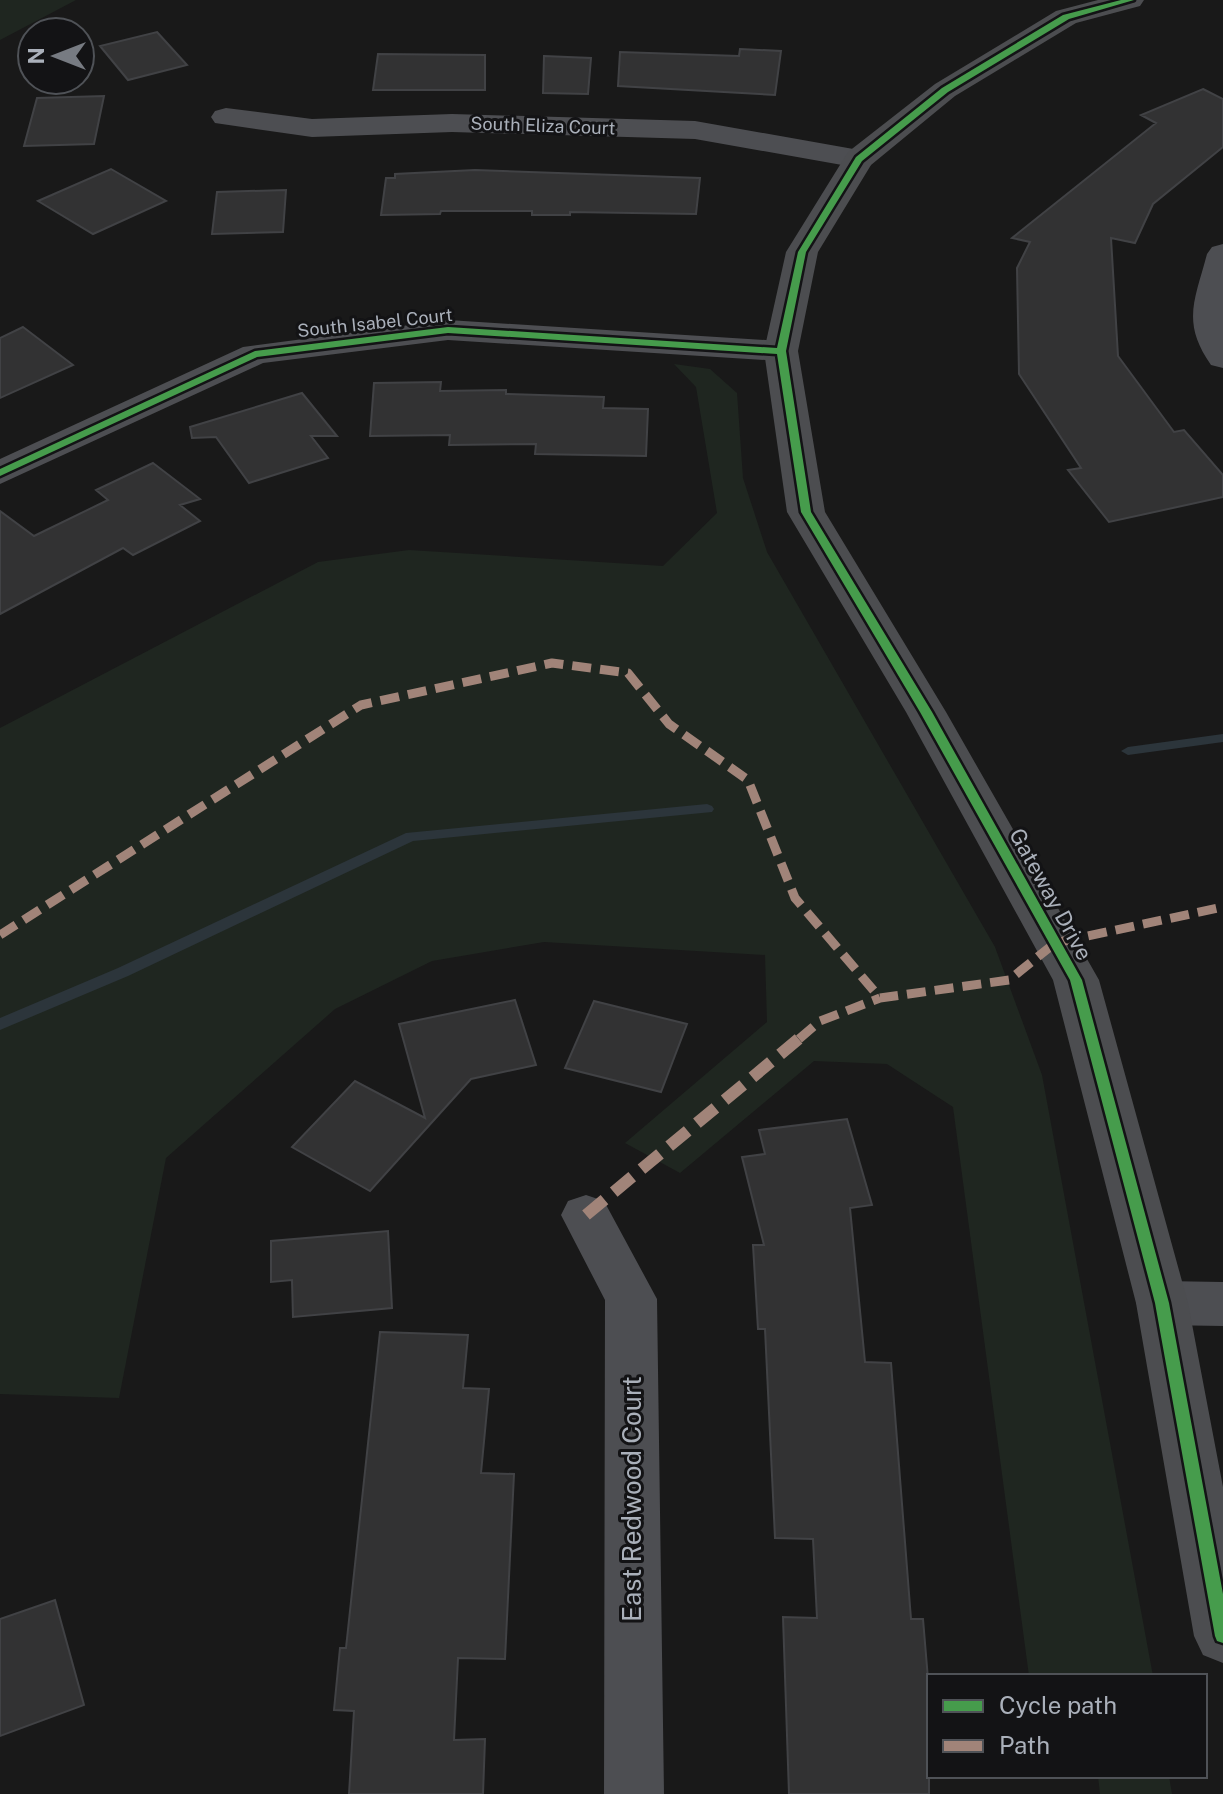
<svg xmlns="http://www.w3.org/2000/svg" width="1223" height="1794" viewBox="0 0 1223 1794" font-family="'Public Sans',sans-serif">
	<rect width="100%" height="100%" fill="#191919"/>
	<path fill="#1f2620" d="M 0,0 L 76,0 L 0,40 Z
		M 674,364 L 710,369 L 737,393 L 743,478 L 767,552 L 995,947 L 1042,1075 L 1153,1676 L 1029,1676 L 953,1107 L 887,1064 L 814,1061 L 680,1173 L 625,1143 L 767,1022 L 765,955 L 544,942 L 432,961 L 335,1009 L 166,1158 L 119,1398 L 0,1394 L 0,728 L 318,562 L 409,550 L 663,566 L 717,513 L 696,387 Z
		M 1098,1776 L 1169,1776 L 1172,1794 L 1100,1794 Z"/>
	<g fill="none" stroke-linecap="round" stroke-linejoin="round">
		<path fill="#2c353b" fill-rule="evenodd" d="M 1223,734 L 1223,742 L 1128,755 L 1121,751 L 1128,747 Z
			M 707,804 L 712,806 L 714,809 L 712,812 L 413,841 L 128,976 L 0,1030 L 0,1018 L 118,968 L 406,833 Z"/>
	</g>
	<path fill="#323233" stroke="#414245" stroke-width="2" d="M 157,32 L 187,65 L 128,80 L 100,46 Z
		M 740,49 L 781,51 L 775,95 L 618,86 L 620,52 L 739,56 Z
		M 378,54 L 485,55 L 485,90 L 373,90 Z
		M 544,56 L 591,58 L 588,94 L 543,93 Z
		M 1203,89 L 1223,99 L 1223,147 L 1153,204 L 1135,243 L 1111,238 L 1118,356 L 1174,432 L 1184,430 L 1223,475 L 1223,497 L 1109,522 L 1068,470 L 1081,468 L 1019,374 L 1017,268 L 1030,242 L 1012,238 L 1156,123 L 1141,115 Z
		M 104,96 L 94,144 L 24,146 L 37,98 Z
		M 111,169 L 166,201 L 93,234 L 38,201 Z
		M 475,170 L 700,178 L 696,214 L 570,212 L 570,215 L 532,215 L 532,211 L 441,211 L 440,214 L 381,215 L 386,178 L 395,178 L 395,174 Z
		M 286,190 L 283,232 L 212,234 L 217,192 Z
		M 23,327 L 73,365 L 0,398 L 0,338 Z
		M 441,382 L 440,391 L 506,390 L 506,394 L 604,397 L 603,408 L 648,409 L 646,456 L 535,454 L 536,444 L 449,445 L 450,435 L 370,436 L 374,383 Z
		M 302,393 L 337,436 L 311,436 L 328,458 L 249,483 L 216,437 L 192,438 L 190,427 Z
		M 153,463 L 200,499 L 180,505 L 200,521 L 133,555 L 123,548 L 0,614 L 0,511 L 34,536 L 108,500 L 96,490 Z
		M 515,1000 L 536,1065 L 471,1079 L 370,1191 L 292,1147 L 355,1081 L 425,1118 L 399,1024 Z
		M 594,1001 L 687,1024 L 661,1092 L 565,1068 Z
		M 847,1119 L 872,1205 L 850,1208 L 865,1362 L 891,1363 L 911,1619 L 923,1619 L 929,1691 L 929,1794 L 789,1794 L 783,1617 L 817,1618 L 813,1539 L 775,1538 L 765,1329 L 758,1329 L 753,1245 L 764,1245 L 742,1157 L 765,1154 L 759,1130 Z
		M 388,1231 L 392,1308 L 293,1317 L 292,1280 L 271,1282 L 271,1241 Z
		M 380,1332 L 468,1335 L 463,1388 L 489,1389 L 481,1473 L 514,1474 L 505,1659 L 458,1658 L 454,1740 L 485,1739 L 483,1794 L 349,1794 L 354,1711 L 334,1710 L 340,1648 L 346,1648 Z
		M 55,1600 L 84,1705 L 0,1736 L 0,1619 Z"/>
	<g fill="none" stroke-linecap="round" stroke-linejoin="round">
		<path fill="#4d4e52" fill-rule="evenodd" d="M 226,108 L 312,119 L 452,114 L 695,121 L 859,150 L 870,152 L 874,159 L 870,166 L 859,168 L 695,139 L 452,132 L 312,137 L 215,123 L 211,117 L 215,111 Z
			M 1223,244 L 1223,368 L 1211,365 C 1181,322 1195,300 1207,254 L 1212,247 Z
			M 448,320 L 781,341 L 793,344 L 798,351 L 793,358 L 781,361 L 448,340 L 263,363 L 0,484 L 0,459 L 243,347 Z
			M 586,1195 L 604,1201 L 657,1299 L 664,1794 L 604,1794 L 605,1300 L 561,1215 L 568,1201 Z
			M 1162,1281 L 1223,1282 L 1223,1326 L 1162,1325 L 1144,1318 L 1136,1303 L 1144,1288 Z"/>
		<path fill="#4c4d50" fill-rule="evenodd" d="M 1098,0 L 1144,0 L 1140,6 L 1076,23 L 955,96 L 871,165 L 818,252 L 798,351 L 825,512 L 946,712 L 1099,980 L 1188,1303 L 1223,1487 L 1223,1663 L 1203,1655 L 1194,1636 L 1136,1303 L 1053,980 L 906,712 L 787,512 L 764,351 L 786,252 L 848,152 L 935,84 L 1056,11 Z"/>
		<path stroke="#a18479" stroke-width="9" stroke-dasharray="19 9" stroke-linecap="butt" d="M 0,935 L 361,705 L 552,663 L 628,673 L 669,724 L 748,780 L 795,898 L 880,998 L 1009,980 L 1055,943 L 1223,907
			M 799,1039 L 820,1021 L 880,998"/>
		<path stroke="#a18479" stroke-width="12" stroke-dasharray="24 12" stroke-linecap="butt" d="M 586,1215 L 801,1037"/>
		<g stroke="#131315" stroke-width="5">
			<path id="cycleway" d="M 1121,0 L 1134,0 L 1069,19 L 948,92 L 862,161 L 806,252 L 786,351 L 811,512 L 932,712 L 1082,980 L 1169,1303 L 1223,1594 L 1223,1643 L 1217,1641 L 1215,1636 L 1155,1303 L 1070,980 L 920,712 L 801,512 L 777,354 L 448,333 L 257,357 L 0,476 L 0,469 L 255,351 L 448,327 L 777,348 L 798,252 L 856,157 L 942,88 L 1063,15 Z"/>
		</g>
		<use href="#cycleway" fill="#469c4c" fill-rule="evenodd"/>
	</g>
	<g text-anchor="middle" stroke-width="6" stroke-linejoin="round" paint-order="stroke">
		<g font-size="18" fill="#aab0ba" stroke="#131315">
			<text transform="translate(543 126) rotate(2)" y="6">South Eliza Court</text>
			<text transform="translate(375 323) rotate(-6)" y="6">South Isabel Court</text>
		</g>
		<g font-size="22" fill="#aab0ba" stroke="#131315">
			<text transform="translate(1051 894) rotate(61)" y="8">Gateway Drive</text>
		</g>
		<g font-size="26" fill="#aab0ba" stroke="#131315">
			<text transform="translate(632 1499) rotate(-90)" y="9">East Redwood Court</text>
		</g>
	</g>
	<rect x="927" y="1674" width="280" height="104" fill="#131315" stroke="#4f5257" stroke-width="2"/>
	<rect x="943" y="1700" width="40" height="12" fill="#469c4c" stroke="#4f5257" stroke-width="2"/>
	<text x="999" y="1714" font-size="24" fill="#aab0ba">Cycle path</text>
	<rect x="943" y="1740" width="40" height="12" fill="#a18479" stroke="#4f5257" stroke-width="2"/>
	<text x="999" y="1754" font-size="24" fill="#aab0ba">Path</text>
	<g transform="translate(56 56) rotate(270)"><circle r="38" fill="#131315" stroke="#4f5257" stroke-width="2"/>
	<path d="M0-6L14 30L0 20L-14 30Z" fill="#777b82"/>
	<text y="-12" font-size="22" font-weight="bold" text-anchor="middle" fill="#aab0ba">N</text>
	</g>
</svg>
